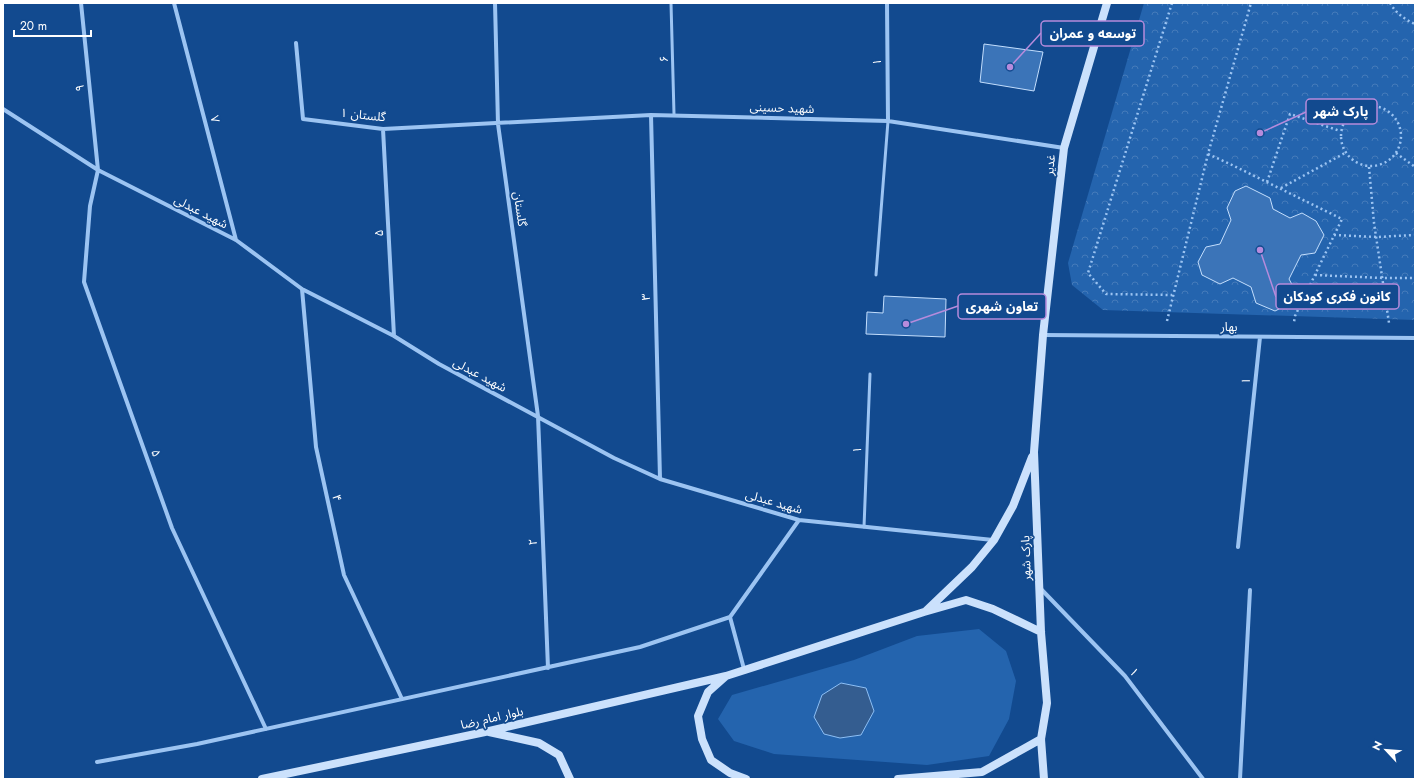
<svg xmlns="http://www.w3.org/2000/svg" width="1418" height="782" viewBox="0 0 1418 782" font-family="Jost,'Noto Sans Arabic',sans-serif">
	<defs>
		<pattern id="forest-crowns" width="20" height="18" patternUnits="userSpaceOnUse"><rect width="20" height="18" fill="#2464ae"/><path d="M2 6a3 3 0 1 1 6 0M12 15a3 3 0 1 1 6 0" fill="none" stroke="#457bba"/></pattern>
	</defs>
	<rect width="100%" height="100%" fill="#124a8f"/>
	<path fill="#2464ae" d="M 979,629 L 1006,651 L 1016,681 L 1009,719 L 989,756 L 927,765 L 774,754 L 734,741 L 718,719 L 732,695 L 854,660 L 917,636 Z"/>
	<path fill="url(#forest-crowns)" d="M 1144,3 L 1415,3 L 1415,320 L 1103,310 L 1072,285 L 1068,263 Z"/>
	<path fill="#345d90" stroke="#8dbff5" d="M 841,683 L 866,688 L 874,711 L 861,735 L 840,738 L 824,734 L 814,717 L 822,695 Z"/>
	<path fill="#3b74b8" stroke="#c3defd" d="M 984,44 L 1043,52 L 1034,91 L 980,82 Z
		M 1246,186 L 1270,198 L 1273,209 L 1290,218 L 1302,213 L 1316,221 L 1324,235 L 1315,253 L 1301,255 L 1289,279 L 1295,290 L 1287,305 L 1275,311 L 1256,303 L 1251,287 L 1233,278 L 1220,284 L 1202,275 L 1198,262 L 1206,247 L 1220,244 L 1231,220 L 1227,208 L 1235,191 Z
		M 884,296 L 946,299 L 945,337 L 866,334 L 867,312 L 883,313 Z"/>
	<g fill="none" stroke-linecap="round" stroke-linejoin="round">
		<path stroke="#9cc4f2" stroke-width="2.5" stroke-dasharray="2 3" stroke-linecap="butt" d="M 1172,3 L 1088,273 L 1106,294 L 1172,295
			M 1390,3 C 1395,12 1405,20 1415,24
			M1341 136a30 30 0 1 1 60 0a30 30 0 1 1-60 0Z
			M 1396,153 L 1415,167
			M 1208,154 L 1230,164 L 1342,219 L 1295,316 L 1294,322
			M 1369,167 L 1374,223 L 1389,323
			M 1267,182 L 1290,114 L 1340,131
			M 1281,188 L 1345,153
			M 1334,235 L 1377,237 L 1415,235
			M 1315,275 L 1383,278 L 1415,278
			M 1167,321 L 1208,154 L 1251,3"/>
		<path stroke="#9cc4f2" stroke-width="3" d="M 671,3 L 674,114
			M 876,275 L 888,121
			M 864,527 L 870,374"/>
		<path stroke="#9cc4f2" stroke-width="4" d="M 81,3 L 98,170 L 90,206 L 84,282 L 172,528 L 266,729
			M 174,3 L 236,240
			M 495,3 L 498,124 L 538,416 L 548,668
			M 887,3 L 888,121
			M 296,43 L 303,119 L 383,129 L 651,115 L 888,121 L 1064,148
			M 3,109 L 98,170 L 236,240 L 302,289 L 394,336 L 439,364 L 614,458 L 660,479 L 799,520 L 993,540
			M 651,115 L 660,479
			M 383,129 L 394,336
			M 302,289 L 316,447 L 344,575 L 402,699
			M 1043,335 L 1415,338
			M 1238,547 L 1260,337
			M 1040,588 L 1125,676 L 1203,779
			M 730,617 L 744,669
			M 97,762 L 197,744 L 640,647 L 730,617 L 799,520
			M 1240,779 L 1250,590"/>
		<path stroke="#cbe1fc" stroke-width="8" d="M 926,611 L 972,567 L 994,540 L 1013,506 L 1032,457
			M 489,732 L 539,743 L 559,755 L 570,779
			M 262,779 L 485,732 L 726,676
			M 746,779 L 730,773 L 711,760 L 702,739 L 698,716 L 708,692 L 726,676 L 924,612 L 966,600 L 993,609 L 1041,632
			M 898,779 L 982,772 L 1041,739
			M 1044,779 L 1041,739 L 1047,703 L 1041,632 L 1034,452 L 1043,335 L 1064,148 L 1107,3"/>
	</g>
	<g text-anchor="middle" stroke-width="3.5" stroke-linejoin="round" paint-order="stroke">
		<g font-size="12" fill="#fff" stroke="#124a8f">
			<text transform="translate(664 59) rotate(-91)" y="4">۶</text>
			<text transform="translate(877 62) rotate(-90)" y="4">۱</text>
			<text transform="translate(80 88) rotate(-96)" y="4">۹</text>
			<text transform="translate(782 108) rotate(2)" y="4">شهید حسینی</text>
			<text transform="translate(363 115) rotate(6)" y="4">گلستان ۱</text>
			<text transform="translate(215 119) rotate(75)" y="4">۷</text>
			<text transform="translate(1050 165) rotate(-84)" y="4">غدیر</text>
			<text transform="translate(520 209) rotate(82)" y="4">گلستان</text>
			<text transform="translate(201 212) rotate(27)" y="4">شهید عبدلی</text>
			<text transform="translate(379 233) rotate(-93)" y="4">۵</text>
			<text transform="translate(646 297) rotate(-92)" y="4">۳</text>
			<text x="1229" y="331">بهار</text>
			<text transform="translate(480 375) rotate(28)" y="4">شهید عبدلی</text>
			<text transform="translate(1246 381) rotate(-84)" y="4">۱</text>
			<text transform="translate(857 450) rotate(-88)" y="4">۱</text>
			<text transform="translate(156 453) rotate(70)" y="4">۵</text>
			<text transform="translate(337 498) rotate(78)" y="4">۴</text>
			<text transform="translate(774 502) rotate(16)" y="4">شهید عبدلی</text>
			<text transform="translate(533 542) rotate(-92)" y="4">۲</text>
			<text transform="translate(1026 558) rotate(-92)" y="4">پارک شهر</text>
			<text transform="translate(1134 672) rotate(50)" y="4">۱</text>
			<text transform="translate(492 718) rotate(-13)" y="4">بلوار امام رضا</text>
		</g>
	</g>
	<path fill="none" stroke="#b68bdc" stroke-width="1.5" d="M1010 67L1041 33M1260 133L1306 112M1260 250L1276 297M906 324L958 306"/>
	<g fill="#b68bdc" stroke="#124a8f" stroke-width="1.5">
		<circle cx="1010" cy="67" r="4"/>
		<circle cx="1260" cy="133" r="4"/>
		<circle cx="1260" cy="250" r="4"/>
		<circle cx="906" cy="324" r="4"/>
	</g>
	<g fill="#124a8f" stroke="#b68bdc" stroke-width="1.5">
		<rect x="1041" y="21" width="103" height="25" rx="4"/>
		<rect x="1306" y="99" width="71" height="25" rx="4"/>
		<rect x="1276" y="284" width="123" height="25" rx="4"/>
		<rect x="958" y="294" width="88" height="25" rx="4"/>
	</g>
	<g font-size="13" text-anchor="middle" font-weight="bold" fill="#fff">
		<text x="1093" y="38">توسعه و عمران</text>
		<text x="1341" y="116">پارک شهر</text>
		<text x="1337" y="301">کانون فکری کودکان</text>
		<text x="1002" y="311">تعاون شهری</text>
	</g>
	<rect width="1418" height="782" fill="none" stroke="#ffffff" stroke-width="8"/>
	<g transform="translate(1386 750) rotate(296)" stroke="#124a8f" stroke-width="3" paint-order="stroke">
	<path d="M0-3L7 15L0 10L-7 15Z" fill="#ffffff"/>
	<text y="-6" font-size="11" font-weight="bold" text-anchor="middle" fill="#ffffff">N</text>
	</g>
	<path d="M14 30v6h77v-6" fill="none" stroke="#ffffff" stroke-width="2"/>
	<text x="20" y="30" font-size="12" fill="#ffffff" stroke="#124a8f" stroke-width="3" paint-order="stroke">20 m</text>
</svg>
